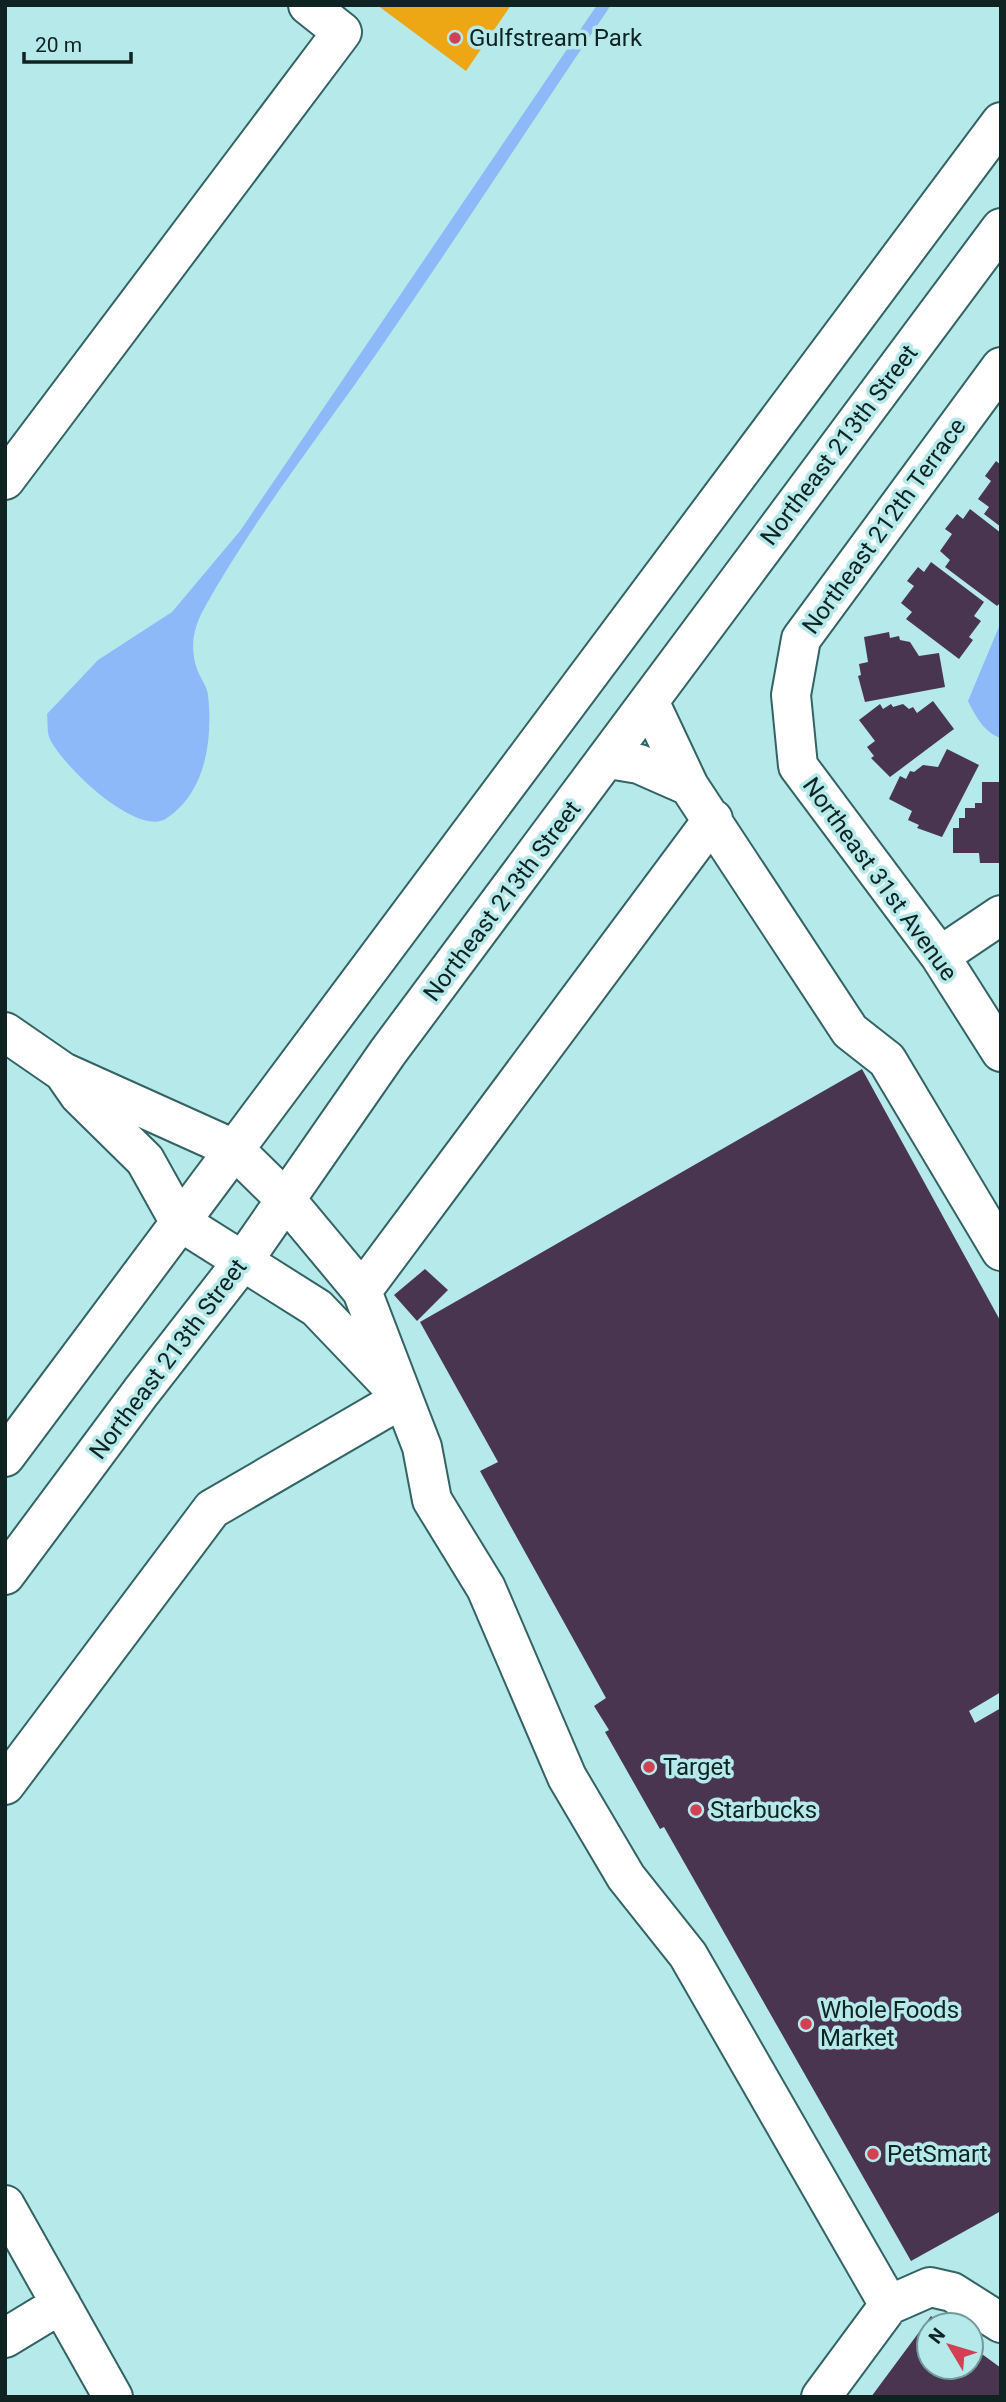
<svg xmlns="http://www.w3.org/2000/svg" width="1006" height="2402" viewBox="0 0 1006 2402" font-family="Roboto,sans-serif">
	<rect width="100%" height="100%" fill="#b6e9ea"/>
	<path fill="#eda714" d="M 377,5 L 511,5 L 466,71 Z"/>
	<path fill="#8eb9f8" d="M 597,5 L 611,5 C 533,120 458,236 379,350 C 321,434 256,516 206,605 C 194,626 189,645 197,669 C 200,678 207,686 208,695 C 213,739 206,792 167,818 C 138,839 60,764 49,737 C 47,730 48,721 47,714 L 98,660 L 172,612 L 240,531 Z
		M 1001,622 L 1001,738 C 984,733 975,715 968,701 Z"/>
	<path fill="#493550" d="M 996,461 L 1001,465 L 1001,527 L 984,514 L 989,507 L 978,499 L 991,481 L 985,476 Z
		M 970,509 L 1001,533 L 1001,602 L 997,606 L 945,567 L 950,560 L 940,551 L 952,534 L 945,529 L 957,514 L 963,519 Z
		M 931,562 L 984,602 L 974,616 L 981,621 L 969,637 L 973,640 L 959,659 L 906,619 L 912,612 L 901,603 L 914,586 L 907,581 L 918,567 L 924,572 Z
		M 889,632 L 890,638 L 899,636 L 900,640 L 910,642 L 919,656 L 939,653 L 945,687 L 865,702 L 858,676 L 861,675 L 859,664 L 868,662 L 864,637 Z
		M 933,701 L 954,729 L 890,777 L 871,758 L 874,756 L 867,747 L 875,741 L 859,720 L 880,704 L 883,709 L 891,704 L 893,707 L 903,704 L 909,709 L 913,707 L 917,713 Z
		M 947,749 L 979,765 L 942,837 L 917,828 L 919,825 L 908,820 L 912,811 L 889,799 L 900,776 L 906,779 L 910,771 L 914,772 L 923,765 L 938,767 Z
		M 982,782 L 1001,782 L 1001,863 L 980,863 L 979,853 L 953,853 L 953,828 L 959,828 L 959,818 L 965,818 L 965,808 L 975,808 L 975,803 L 982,803 Z
		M 862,1069 L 1001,1322 L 1001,1692 L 969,1711 L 975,1723 L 1001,1708 L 1001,2211 L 911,2261 L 664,1827 L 660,1829 L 605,1732 L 609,1730 L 594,1706 L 606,1698 L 480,1471 L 498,1462 L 420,1322 Z
		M 425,1269 L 448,1290 L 417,1321 L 394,1295 Z
		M 931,2316 L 943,2325 L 929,2325 L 929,2367 L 971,2367 L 971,2346 L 1001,2368 L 1001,2397 L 871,2397 Z"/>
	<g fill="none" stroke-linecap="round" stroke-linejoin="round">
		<g stroke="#346364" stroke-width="42">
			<path id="minor" d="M 1001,367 L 801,639 L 791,695 L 798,766 L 940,956 L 1001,1052
				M 5,480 L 342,32 L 308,5
				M 650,703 L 689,786 L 850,1031 L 887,1060 L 1001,1251
				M 609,759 L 639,764 L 689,786
				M 940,956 L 1001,915
				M 5,1032 L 63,1072
				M 63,1072 L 234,1149 L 287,1201 L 362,1291 L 403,1398 L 317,1308 L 179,1221 L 145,1160 L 79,1095 Z
				M 362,1291 L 713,819
				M 5,1457 L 1001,122
				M 5,1575 L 141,1392 L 243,1261 L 388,1052 L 1001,228
				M 5,1785 L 212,1509 L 403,1398 L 422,1447 L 432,1500 L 486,1588 L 567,1777 L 626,1877 L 688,1955 L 889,2305
				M 5,2205 L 113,2397
				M 5,2338 L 61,2304
				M 821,2397 L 889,2305 L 930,2287 L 952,2292 L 1001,2323"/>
		</g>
		<use href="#minor" stroke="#fff" stroke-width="38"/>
	</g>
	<g fill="#d14053" stroke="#b6e9ea" stroke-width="2.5">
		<circle cx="455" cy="38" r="7"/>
		<circle cx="649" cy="1767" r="7"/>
		<circle cx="696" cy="1810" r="7"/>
		<circle cx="806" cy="2024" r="7"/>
		<circle cx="873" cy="2154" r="7"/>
	</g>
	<g text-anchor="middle" stroke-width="7" stroke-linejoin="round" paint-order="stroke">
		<g font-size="24" fill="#0f2323" stroke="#b6e9ea" text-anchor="start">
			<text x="469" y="46">Gulfstream Park</text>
			<text x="663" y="1775">Target</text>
			<text x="710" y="1818">Starbucks</text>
			<text x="820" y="2018">Whole Foods<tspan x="820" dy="28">Market</tspan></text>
			<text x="887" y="2162">PetSmart</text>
		</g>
		<g font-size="24" fill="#0f2323" stroke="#b6e9ea">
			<text transform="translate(839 445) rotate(-53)" y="8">Northeast 213th Street</text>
			<text transform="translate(884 526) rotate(-54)" y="8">Northeast 212th Terrace</text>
			<text transform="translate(880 879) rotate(54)" y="8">Northeast 31st Avenue</text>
			<text transform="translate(502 901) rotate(-53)" y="8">Northeast 213th Street</text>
			<text transform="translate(168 1359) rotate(-53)" y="8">Northeast 213th Street</text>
		</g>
	</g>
	<rect width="1006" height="2402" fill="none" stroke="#0f2323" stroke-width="14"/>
	<g transform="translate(950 2346) rotate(308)"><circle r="33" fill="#b6e9ea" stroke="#739a9a" stroke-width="2"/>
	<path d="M0-5L12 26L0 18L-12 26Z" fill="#d14053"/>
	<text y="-10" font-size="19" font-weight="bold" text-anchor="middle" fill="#0f2323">N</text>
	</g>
	<path d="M24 52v10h107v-10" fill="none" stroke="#0f2323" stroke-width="3.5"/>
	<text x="35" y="52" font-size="21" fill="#0f2323" stroke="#b6e9ea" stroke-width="5" paint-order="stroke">20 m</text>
</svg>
